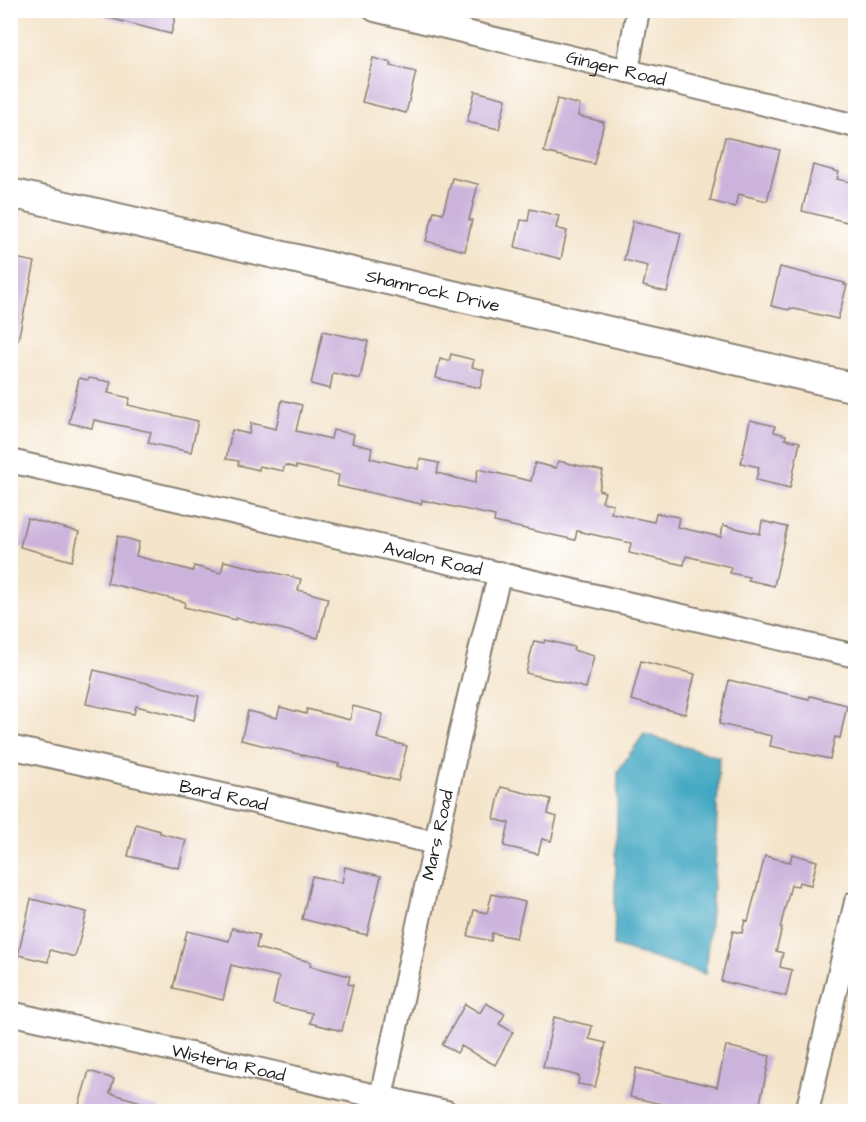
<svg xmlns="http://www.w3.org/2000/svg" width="866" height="1122" viewBox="0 0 866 1122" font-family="'Architects Daughter',sans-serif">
	<rect width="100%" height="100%" fill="#fff"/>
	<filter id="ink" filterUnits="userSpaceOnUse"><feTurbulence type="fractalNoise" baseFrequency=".0167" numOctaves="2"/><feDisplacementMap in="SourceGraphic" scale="12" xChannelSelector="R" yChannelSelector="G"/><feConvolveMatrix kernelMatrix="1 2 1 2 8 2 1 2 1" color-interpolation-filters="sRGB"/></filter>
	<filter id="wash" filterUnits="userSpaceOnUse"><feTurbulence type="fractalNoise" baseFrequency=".008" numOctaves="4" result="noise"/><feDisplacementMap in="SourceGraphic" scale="24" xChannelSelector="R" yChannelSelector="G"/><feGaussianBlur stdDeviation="1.35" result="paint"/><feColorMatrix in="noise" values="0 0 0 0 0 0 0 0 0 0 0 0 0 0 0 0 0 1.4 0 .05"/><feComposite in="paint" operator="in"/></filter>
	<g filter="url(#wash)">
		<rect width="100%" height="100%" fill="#f4e4ca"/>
		<path fill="#42a7c2" stroke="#2f626f" stroke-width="1.5" d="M 644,734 L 719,757 L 715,868 L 705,974 L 614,946 L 618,771 Z"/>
		<g id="blocks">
			<path fill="#ccb3dc" d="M 106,10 L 177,10 L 171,34 L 105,17 Z
				M 373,58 L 392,63 L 391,66 L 416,72 L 406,113 L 362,102 Z
				M 475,91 L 506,99 L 499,129 L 467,122 Z
				M 557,99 L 580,105 L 578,116 L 604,122 L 594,164 L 544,152 Z
				M 725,137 L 780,150 L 767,201 L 738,194 L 735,207 L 710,201 Z
				M 813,165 L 839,172 L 837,179 L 855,183 L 855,215 L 849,213 L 847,222 L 802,211 Z
				M 452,178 L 478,184 L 469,220 L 472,220 L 465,251 L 426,241 L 434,211 L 443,213 Z
				M 530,209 L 559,216 L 556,228 L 567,231 L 561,259 L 515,247 L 521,220 L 528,221 Z
				M 633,221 L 681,233 L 667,292 L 643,286 L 648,266 L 624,260 Z
				M 10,257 L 35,262 L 18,340 L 10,339 Z
				M 780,267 L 845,283 L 844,285 L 847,285 L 838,319 L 790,308 L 789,310 L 771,306 Z
				M 323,331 L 368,341 L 360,379 L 333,373 L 330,389 L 311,384 Z
				M 451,354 L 474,360 L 472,367 L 484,370 L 480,388 L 436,378 L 440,359 L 449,361 Z
				M 79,378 L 88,380 L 89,378 L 111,382 L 108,393 L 130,398 L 128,405 L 198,421 L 191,452 L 148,443 L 151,432 L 94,420 L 92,428 L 69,423 Z
				M 282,400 L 302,405 L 296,431 L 331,439 L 333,430 L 354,434 L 352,443 L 372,448 L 370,458 L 418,469 L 420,459 L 439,463 L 437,473 L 475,483 L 478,469 L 531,481 L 535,463 L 556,468 L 558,461 L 603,471 L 599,490 L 605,492 L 602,502 L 613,504 L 611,513 L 654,522 L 656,513 L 679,517 L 677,527 L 721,537 L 723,525 L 760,534 L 762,521 L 787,527 L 774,586 L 748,580 L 749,577 L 730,573 L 731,567 L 686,556 L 684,565 L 629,553 L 631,543 L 577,531 L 575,540 L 494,522 L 495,516 L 422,500 L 421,504 L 363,491 L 363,492 L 337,486 L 339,475 L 296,466 L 296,468 L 285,465 L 283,471 L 259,466 L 259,470 L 238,465 L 239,461 L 226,459 L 232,430 L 249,434 L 251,423 L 276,429 Z
				M 750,420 L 775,426 L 774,432 L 786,435 L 785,439 L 800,442 L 790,488 L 756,480 L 759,467 L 741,463 Z
				M 27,518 L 79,532 L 72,561 L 20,547 Z
				M 118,536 L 139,542 L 136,556 L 193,571 L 194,566 L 221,573 L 224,561 L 301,579 L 298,590 L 328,598 L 318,638 L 236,618 L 236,620 L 184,607 L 185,602 L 107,583 Z
				M 545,640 L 574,647 L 573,650 L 594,656 L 586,688 L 526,673 L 534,641 L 544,643 Z
				M 641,661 L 695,674 L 685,714 L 631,700 Z
				M 94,670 L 199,696 L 194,720 L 136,706 L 134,714 L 86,704 Z
				M 729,680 L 809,699 L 810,696 L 847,705 L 840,738 L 835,737 L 830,759 L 770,746 L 772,736 L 719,724 Z
				M 353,706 L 383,714 L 377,738 L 407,746 L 398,781 L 338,766 L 339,764 L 241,740 L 248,711 L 277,718 L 280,707 L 306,714 L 307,709 L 350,720 Z
				M 501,787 L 551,799 L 548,814 L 557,817 L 551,841 L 542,839 L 538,854 L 504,846 L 509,823 L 494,819 Z
				M 136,824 L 160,831 L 160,833 L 186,840 L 179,868 L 128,856 Z
				M 792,854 L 817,861 L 811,885 L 799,882 L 798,886 L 791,885 L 780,928 L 782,928 L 776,951 L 783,953 L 780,967 L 792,970 L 786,996 L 721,981 L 733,931 L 742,933 L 745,920 L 748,921 L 765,856 L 790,862 Z
				M 345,867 L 381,876 L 367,935 L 302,919 L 312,876 L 342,883 Z
				M 492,894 L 525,902 L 516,938 L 492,933 L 491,941 L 468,936 L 474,910 L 487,913 Z
				M 31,899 L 87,912 L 75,957 L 50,950 L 48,962 L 18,955 Z
				M 232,928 L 259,935 L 256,948 L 311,962 L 310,966 L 350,976 L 348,984 L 353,985 L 342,1031 L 310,1023 L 312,1013 L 273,1004 L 279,977 L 231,965 L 223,1000 L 173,988 L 187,931 L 229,941 Z
				M 486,1003 L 505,1014 L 499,1024 L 513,1032 L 495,1065 L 461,1046 L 457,1053 L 442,1045 L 465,1004 L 480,1013 Z
				M 554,1017 L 592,1026 L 589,1039 L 606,1043 L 595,1087 L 578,1084 L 579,1076 L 543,1067 Z
				M 726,1046 L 770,1056 L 758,1112 L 717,1112 L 685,1104 L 684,1109 L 630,1097 L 636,1068 L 717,1087 Z
				M 89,1071 L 114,1079 L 110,1093 L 158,1107 L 157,1112 L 77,1112 Z"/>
		</g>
	</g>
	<g filter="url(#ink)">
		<use href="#blocks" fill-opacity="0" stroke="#888073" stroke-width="1.5"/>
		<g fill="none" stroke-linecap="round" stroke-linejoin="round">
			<g stroke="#888073" stroke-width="26">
				<g id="minor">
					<path id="s1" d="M 375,10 L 856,126"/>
					<path d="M 627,71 L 638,10"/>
					<path id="s2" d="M 10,461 L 856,656"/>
					<path id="s3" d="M 10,747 L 436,843"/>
					<path id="s4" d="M 10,1013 L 446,1112"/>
					<path id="s5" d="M 381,1097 C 419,922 454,746 500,573"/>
					<path d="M 807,1112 L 856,902"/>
				</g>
			</g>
			<g stroke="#888073" stroke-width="32">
				<g id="tertiary">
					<path id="s6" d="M 10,193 L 856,388"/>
				</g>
			</g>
			<use href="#minor" stroke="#fff" stroke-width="22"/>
			<use href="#tertiary" stroke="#fff" stroke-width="28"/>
		</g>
	</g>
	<g text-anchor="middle" stroke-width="4.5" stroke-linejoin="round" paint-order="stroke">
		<g font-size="18" fill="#1c1c1c" stroke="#fff">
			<text dy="6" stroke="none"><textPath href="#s1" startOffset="248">Ginger Road</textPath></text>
			<text dy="6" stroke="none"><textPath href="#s6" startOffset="434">Shamrock Drive</textPath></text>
			<text dy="6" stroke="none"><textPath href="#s2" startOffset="434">Avalon Road</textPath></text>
			<text dy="6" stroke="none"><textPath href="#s3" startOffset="219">Bard Road</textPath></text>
			<text dy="6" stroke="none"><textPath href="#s5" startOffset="268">Mars Road</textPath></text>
			<text dy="6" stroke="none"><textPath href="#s4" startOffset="224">Wisteria Road</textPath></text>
		</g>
	</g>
	<rect width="866" height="1122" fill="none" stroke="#fff" stroke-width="36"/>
</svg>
